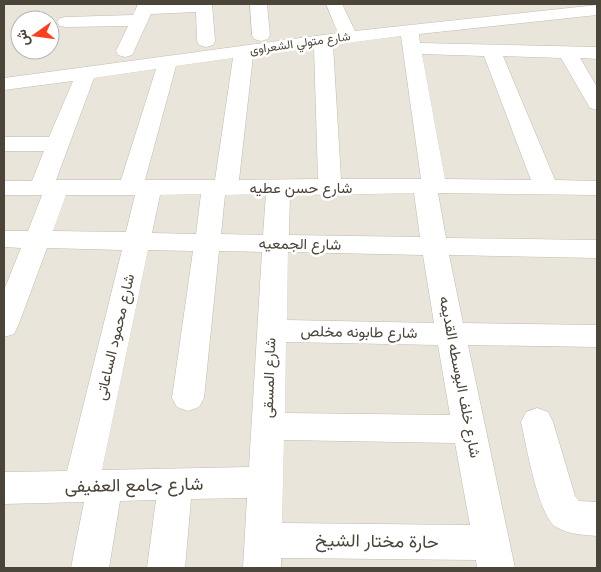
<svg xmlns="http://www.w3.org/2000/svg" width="601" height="572" viewBox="0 0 601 572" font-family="'DM Sans',Vazirmatn,sans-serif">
	<rect width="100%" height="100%" fill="#f6f3ec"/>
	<path fill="#eae5da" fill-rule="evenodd" d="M 4,4 L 597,4 L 597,568 L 4,568 ZM 20,20 L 50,20 L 50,50 L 20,50 Z"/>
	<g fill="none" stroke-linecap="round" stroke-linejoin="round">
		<g stroke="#c2bbae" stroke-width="1">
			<path id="minor" d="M 138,4 L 212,4 L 215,41 L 213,45 L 206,47 L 199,45 L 197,41 L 196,12 L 151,14 L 134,51 L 132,55 L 125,57 L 118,55 L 116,51 L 128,26 L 66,27 L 60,26 L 57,22 L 60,18 L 66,17 L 133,15 Z
				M 250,4 L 267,4 L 270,35 L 268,39 L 261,41 L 254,39 L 252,35 Z
				M 326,4 L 342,4 L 355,31 L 597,5 L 597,15 L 419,34 L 420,43 L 597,47 L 597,59 L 580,58 L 597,87 L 597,110 L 590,108 L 561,58 L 503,56 L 555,180 L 597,181 L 597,195 L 438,193 L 446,238 L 597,240 L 597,258 L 449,255 L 463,323 L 597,325 L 597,347 L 468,345 L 515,568 L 477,568 L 476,560 L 281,558 L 281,568 L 243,568 L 247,498 L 191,499 L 185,568 L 147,568 L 156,500 L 120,501 L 109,568 L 71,568 L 84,502 L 4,504 L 4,472 L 67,471 L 122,250 L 47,248 L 18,326 L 14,334 L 4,337 L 4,290 L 21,248 L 4,247 L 4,231 L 28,231 L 42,195 L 4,195 L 4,181 L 32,181 L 44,151 L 4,151 L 4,137 L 49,137 L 73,81 L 4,90 L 4,78 L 338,33 ZM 401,36 L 421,179 L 341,179 L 333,45 ZM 314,47 L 318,179 L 239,180 L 253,56 ZM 422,54 L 484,56 L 531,180 L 445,179 ZM 233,58 L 215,180 L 145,180 L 176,66 ZM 156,69 L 121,180 L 56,180 L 94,78 ZM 414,193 L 420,237 L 289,235 L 290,194 L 330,195 ZM 201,194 L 196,234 L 152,233 L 160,195 ZM 266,194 L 263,235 L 221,234 L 225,195 ZM 66,195 L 135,195 L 126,232 L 53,231 ZM 148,250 L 193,251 L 172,398 L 177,407 L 188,411 L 199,407 L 204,398 L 219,251 L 262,252 L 249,467 L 102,470 ZM 288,252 L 423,255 L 434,323 L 287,320 ZM 286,342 L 438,345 L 450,415 L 285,413 ZM 284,440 L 455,443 L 470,525 L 282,523 Z
				M 537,408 L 548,412 L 553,422 L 575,496 L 579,501 L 597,502 L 597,536 C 583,535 568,534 556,527 C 538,516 526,443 521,422 L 526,412 Z"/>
		</g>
		<use href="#minor" fill="#fff" fill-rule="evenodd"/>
	</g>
	<g text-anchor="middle" stroke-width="5" stroke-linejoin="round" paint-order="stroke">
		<g font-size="12" fill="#4b4439" stroke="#fff">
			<text transform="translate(300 43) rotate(-8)" y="4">شارع متولي الشعراوى</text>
		</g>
		<g font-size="15" fill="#4b4439" stroke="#fff">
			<text x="301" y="193">شارع حسن عطيه</text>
			<text transform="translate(300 244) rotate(1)" y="5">شارع الجمعيه</text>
			<text transform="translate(359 332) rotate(1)" y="5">شارع طابونه مخلص</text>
			<text transform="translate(115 337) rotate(-77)" y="5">شارع محمود الساعاتى</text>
			<text transform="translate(460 377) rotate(79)" y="5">شارع خلف البوسطه القديمه</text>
			<text transform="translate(269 378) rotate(-88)" y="5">شارع المسقى</text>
		</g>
		<g font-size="18" fill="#4b4439" stroke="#fff">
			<text transform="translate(134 485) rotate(-1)" y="6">شارع جامع العفيفى</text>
			<text transform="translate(377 541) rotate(1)" y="6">حارة مختار الشيخ</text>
		</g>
	</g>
	<rect width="601" height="572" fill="none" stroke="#4b4439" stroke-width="10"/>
	<g transform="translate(35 35) rotate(256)"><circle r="24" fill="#ffffff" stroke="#b7b4b0"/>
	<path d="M0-4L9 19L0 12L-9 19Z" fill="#fc3f1d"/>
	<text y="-8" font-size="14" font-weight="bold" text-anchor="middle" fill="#4b4439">ش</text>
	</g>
</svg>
